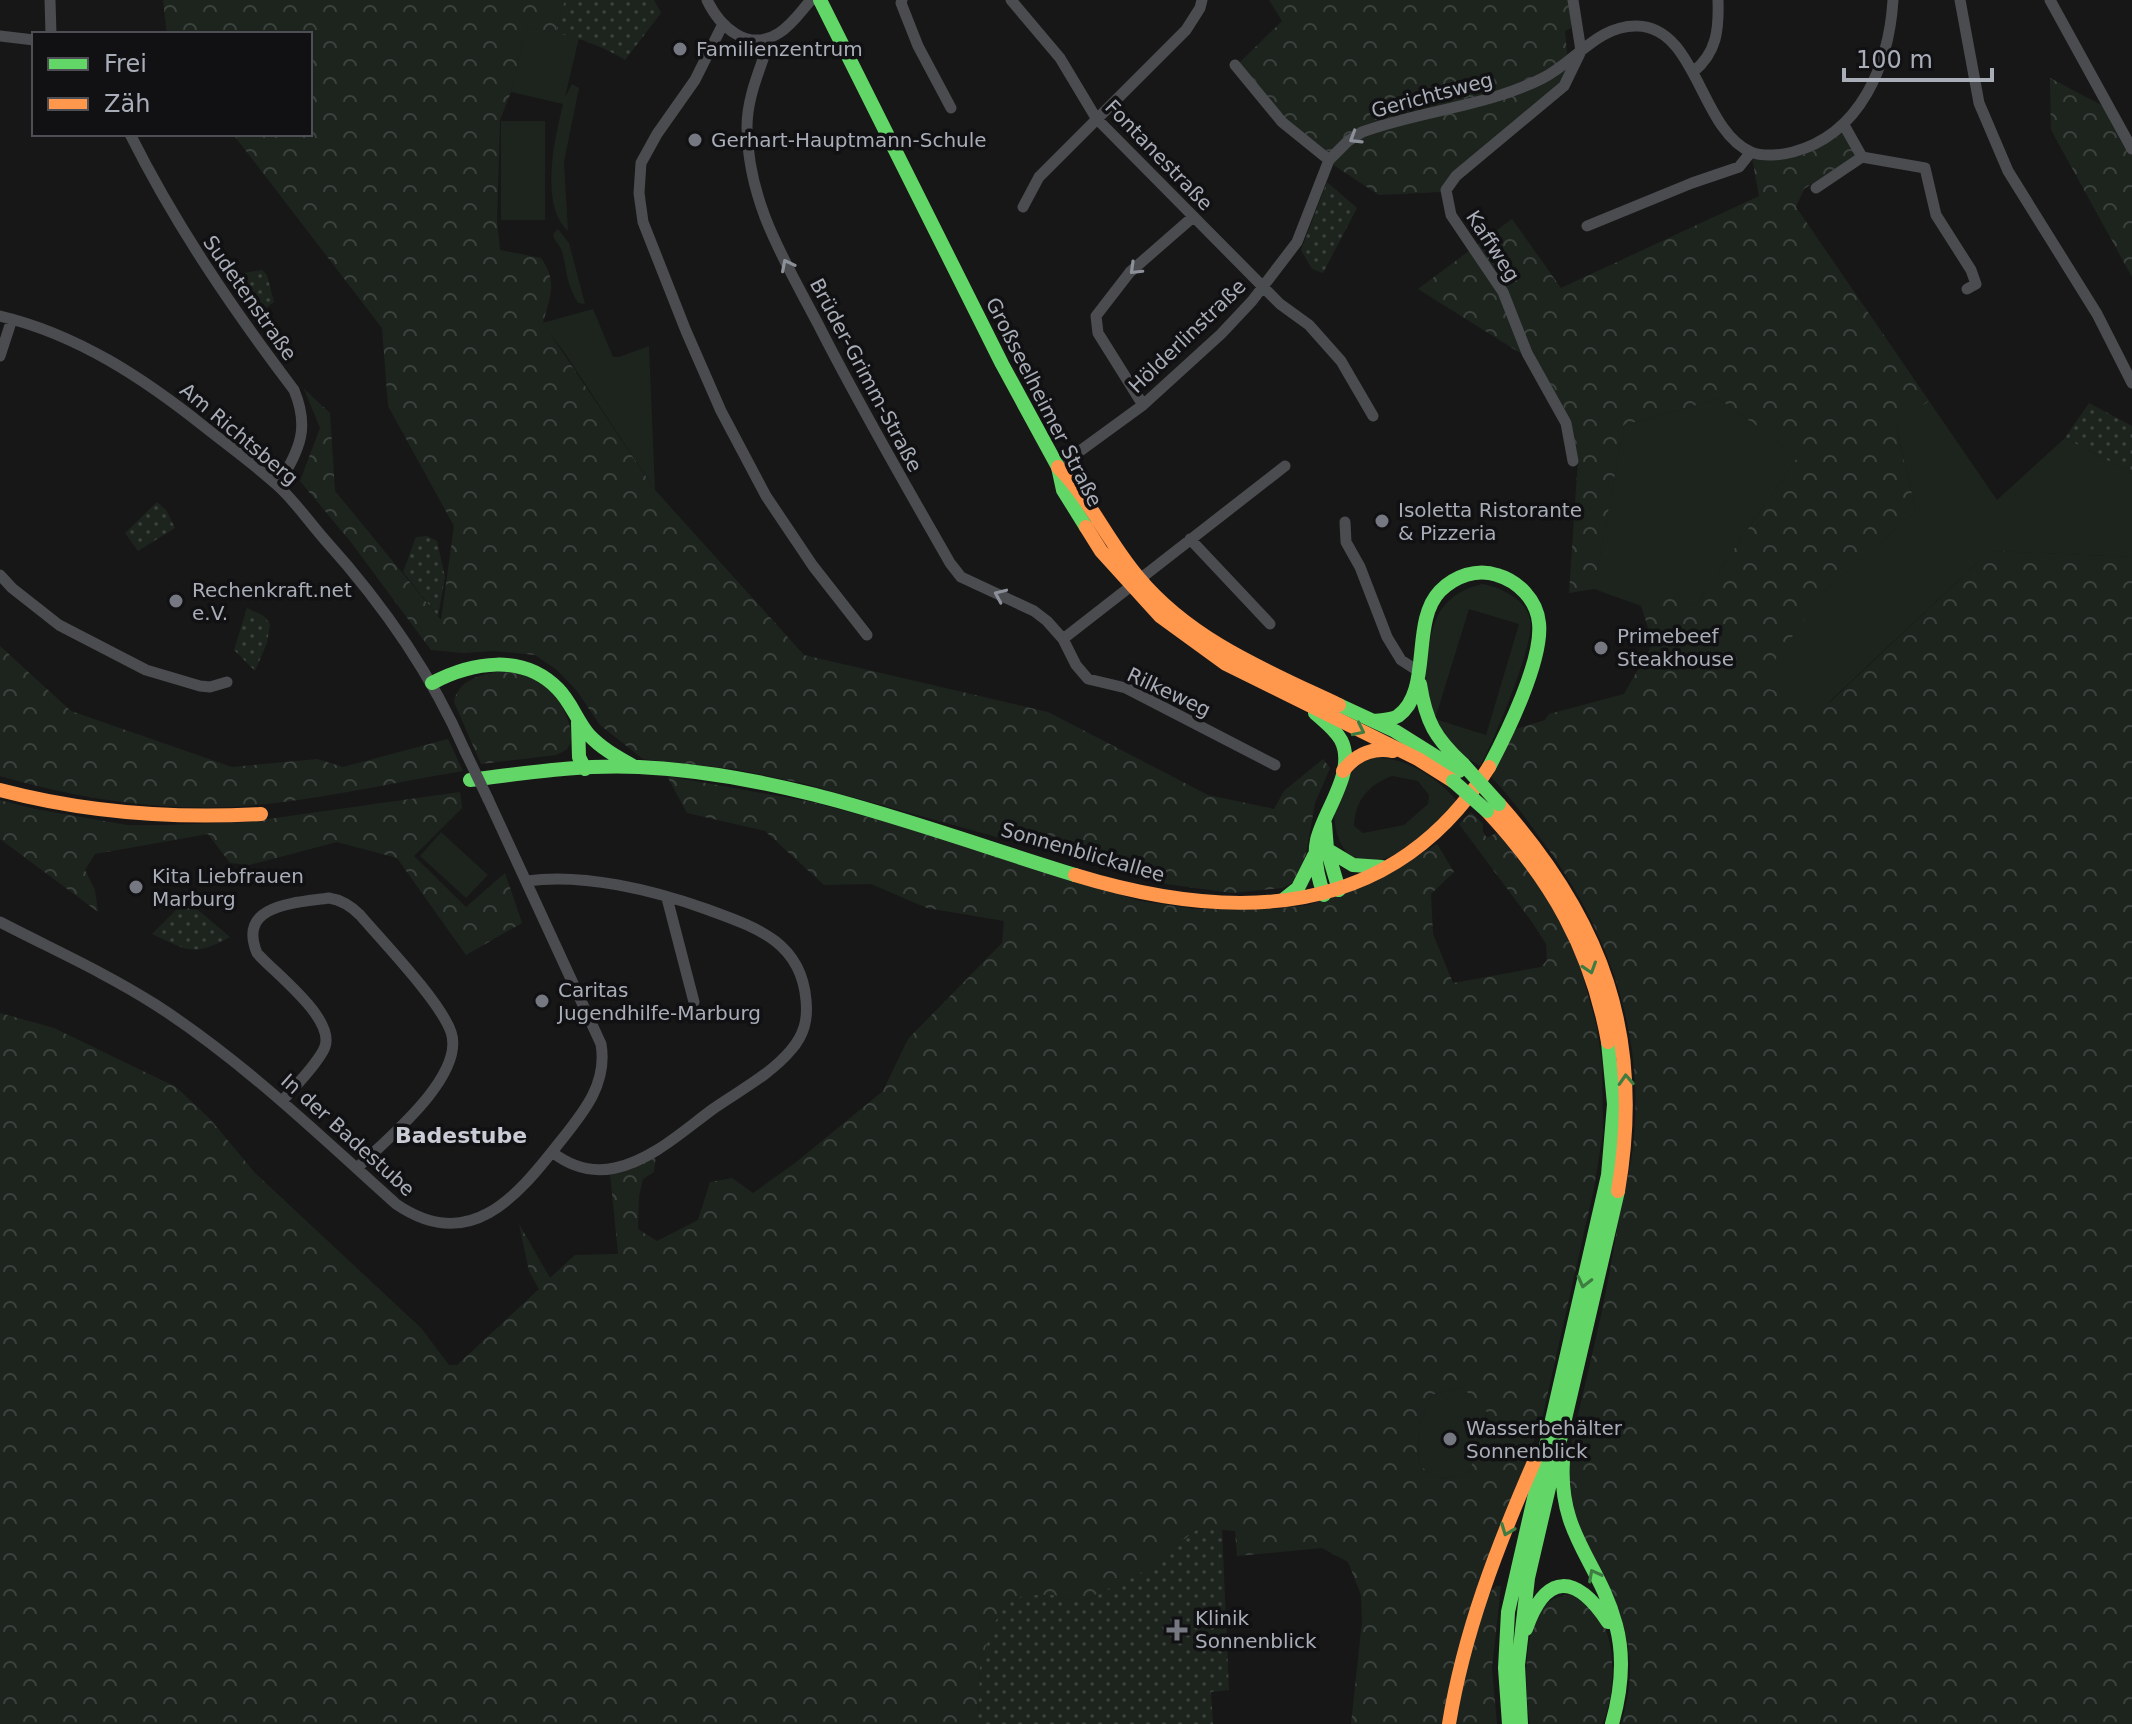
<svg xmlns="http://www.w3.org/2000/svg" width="2132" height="1724" viewBox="0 0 2132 1724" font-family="'DejaVu Sans',sans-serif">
	<defs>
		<pattern id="forest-crowns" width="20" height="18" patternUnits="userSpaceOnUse" patternTransform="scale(2)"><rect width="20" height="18" fill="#1d241e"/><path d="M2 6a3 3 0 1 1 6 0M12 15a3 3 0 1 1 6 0" fill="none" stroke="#3b413d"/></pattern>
		<pattern id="park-dots" width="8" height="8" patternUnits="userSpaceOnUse" patternTransform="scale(2)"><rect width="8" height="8" fill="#1d241e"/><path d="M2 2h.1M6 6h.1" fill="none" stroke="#3b413d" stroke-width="1.8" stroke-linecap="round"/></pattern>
	</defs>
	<rect width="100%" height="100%" fill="#171717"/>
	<path fill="#1d241e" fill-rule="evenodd" d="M 526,26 L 579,38 L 565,97 L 572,84 L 579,88 L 564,162 L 568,231 C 539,205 555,138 563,104 L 511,92 Z
		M 501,121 L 545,121 L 545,220 L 501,220 Z
		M 558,229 L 569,243 L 585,304 L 578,303 C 565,280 568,274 562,251 C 559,244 554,241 553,234 Z
		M 593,309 L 613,357 L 619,357 L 649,346 L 655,490 L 564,352 L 542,323 Z
		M 1719,399 L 1778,441 L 1797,458 L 1695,606 L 1661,592 L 1641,606 L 1594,589 L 1624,425 Z
		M 1929,401 L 1997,500 L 2065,438 L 2132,473 L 2132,557 L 1990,551 L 1828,703 L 1755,686 L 1828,588 L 1916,511 L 1896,425 Z
		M 1482,584 C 1500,587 1526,599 1530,619 C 1536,642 1493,743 1480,766 C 1463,755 1440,740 1431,719 C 1421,695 1426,632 1441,610 C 1451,595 1466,588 1482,584 ZM 1469,609 L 1519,624 L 1486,735 L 1435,719 Z
		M 1370,758 C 1404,756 1435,775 1457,801 C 1435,823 1405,858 1371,862 C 1341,866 1330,824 1336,801 C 1340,783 1354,766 1370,758 ZM 1392,776 L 1418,781 L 1429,795 L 1428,804 L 1404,825 L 1363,833 L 1354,826 C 1355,801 1368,785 1392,776 Z
		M 441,832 L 488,875 L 466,898 L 420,856 Z
		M 1462,1387 L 1487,1411 L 1469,1474 C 1445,1479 1434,1482 1418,1462 L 1419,1425 L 1431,1395 Z"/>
	<path fill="url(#forest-crowns)" fill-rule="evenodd" d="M 163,0 L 565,0 L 555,33 L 526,26 L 511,92 L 500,120 L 497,220 L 500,250 L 541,258 C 558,282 550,296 543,323 L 655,490 L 804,655 L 1048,712 L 1208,795 L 1274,809 L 1284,791 L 1323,759 L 1330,768 L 1315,803 L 1306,854 L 1296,881 L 1282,888 L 1232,893 L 1166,884 L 806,784 L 734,769 L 643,759 L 600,725 L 577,691 L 557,670 L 535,655 L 494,651 L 463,653 L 431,650 L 350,541 L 300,481 L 320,428 L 304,389 L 330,413 L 335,491 L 441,620 L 454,526 L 388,406 L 382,328 L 233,134 L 310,134 L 310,34 L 167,34 Z
		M 1269,0 L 1571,0 L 1571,28 L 1565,31 L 1569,73 L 1545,102 L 1441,192 L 1379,195 L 1329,162 L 1284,121 L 1238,64 L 1282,21 Z
		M 2050,78 L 2105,107 L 2132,156 L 2132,277 L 2051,130 Z
		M 1844,132 L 1855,156 L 1804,189 L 1796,207 L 1929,401 L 1896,426 L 1916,511 L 1828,588 L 1756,686 L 1829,703 L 1990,551 L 2132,557 L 2132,1724 L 1621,1724 C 1643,1651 1622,1618 1591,1554 C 1585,1542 1576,1528 1572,1515 C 1566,1494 1567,1469 1570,1448 C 1588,1372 1607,1298 1618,1222 C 1623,1194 1632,1166 1634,1138 C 1644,1028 1606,925 1540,838 C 1524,816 1510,796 1491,777 L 1516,729 L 1545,720 L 1549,714 L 1624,694 L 1653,643 L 1641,606 L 1661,591 L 1695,606 L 1797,458 L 1778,441 L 1719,399 L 1624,425 L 1594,589 L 1569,593 L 1578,459 L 1571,420 L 1532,352 L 1525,356 L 1418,289 L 1512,219 L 1561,288 L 1759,196 L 1752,158 C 1787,165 1816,152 1844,132 Z
		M 0,646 L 71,711 L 232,767 L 317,759 L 343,767 L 448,739 L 463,771 C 391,783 319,800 246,806 C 165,812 78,799 0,776 Z
		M 497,672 C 514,672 532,675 546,686 C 559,697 580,733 567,749 C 566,750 557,755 556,755 L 481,764 L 454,702 C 458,681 478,675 497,672 Z
		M 667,776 L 812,802 L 915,830 L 1140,901 L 1195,909 L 1276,909 L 1308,905 L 1374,882 L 1437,844 L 1454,872 L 1431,894 L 1433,934 L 1453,983 L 1541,967 L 1547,960 L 1546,944 L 1532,922 L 1459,824 L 1471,812 L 1483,824 L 1483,832 L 1487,838 L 1496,833 L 1528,866 L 1563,920 L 1577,955 L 1597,1028 L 1602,1064 L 1603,1132 L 1594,1188 L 1542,1419 L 1466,1625 L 1444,1724 L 1351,1724 L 1362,1622 L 1361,1595 L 1348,1562 L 1322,1548 L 1237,1556 L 1235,1531 L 1199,1528 L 1138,1575 L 1080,1602 L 1053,1595 L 1025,1595 L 995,1622 L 980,1663 L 978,1724 L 0,1724 L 0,1013 L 54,1028 L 176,1087 L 210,1119 L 255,1173 L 421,1328 L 449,1365 L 457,1365 L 539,1289 L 529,1271 L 519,1224 L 550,1278 L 575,1255 L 618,1254 L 610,1173 L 656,1155 L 654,1172 L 643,1179 L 639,1196 L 638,1229 L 657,1241 L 698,1220 L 710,1182 L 732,1178 L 753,1193 L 795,1163 L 883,1091 L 908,1039 L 1002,943 L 1004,921 L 927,908 L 871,884 L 824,885 L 765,831 L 687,813 ZM 1462,1387 L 1487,1412 L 1469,1474 C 1445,1479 1434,1482 1418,1462 L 1419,1425 L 1431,1395 Z
		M 460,792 L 462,808 L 414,856 L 466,907 L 505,873 L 522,923 L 466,955 L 397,858 L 337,842 L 249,865 L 230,863 L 208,834 L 95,854 L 85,870 L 95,890 L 98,912 L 0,839 L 0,800 L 35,809 L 127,825 L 168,825 L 247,822 Z
		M 1496,1586 L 1501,1586 L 1492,1668 L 1497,1724 L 1457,1724 L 1463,1681 L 1487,1595 Z
		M 1572,1594 C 1619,1607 1619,1688 1602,1724 L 1530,1724 C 1525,1693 1522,1632 1543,1607 C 1551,1598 1561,1596 1572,1594 Z"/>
	<path fill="url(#park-dots)" d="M 565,0 L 654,0 L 661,13 L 625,60 C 604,47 580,38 555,33 Z
		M 1327,182 L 1357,208 L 1323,273 L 1312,269 L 1301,250 Z
		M 262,270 L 267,275 L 274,302 L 259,313 L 235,280 L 244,273 Z
		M 2089,403 L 2132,426 L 2132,473 L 2065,438 Z
		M 157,502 L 166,510 L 175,528 L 138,551 L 125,533 Z
		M 427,536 L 437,541 L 445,577 L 438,616 L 403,572 L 416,537 Z
		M 247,608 L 264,616 L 270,624 L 267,643 L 255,671 L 234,650 Z
		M 186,900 L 230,937 C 193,957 189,951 152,934 Z
		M 1199,1528 L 1222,1528 L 1229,1690 L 1211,1692 L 1213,1724 L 978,1724 L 980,1663 L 995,1622 L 1007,1603 L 1025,1595 L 1053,1595 L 1080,1602 L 1138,1575 Z"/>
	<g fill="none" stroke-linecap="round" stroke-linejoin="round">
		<path stroke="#4b4c50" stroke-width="11" d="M 50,0 L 51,34
			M 707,0 C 720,27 748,53 779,33 C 792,25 801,11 811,0
			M 902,0 L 901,3 L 918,46 L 951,108
			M 1011,0 L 1060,58 L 1096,118 L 1280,304 L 1309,325 L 1341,361 L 1373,416
			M 1573,0 L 1581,51 L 1564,86 L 1456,176 L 1446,190 L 1451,215 L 1503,292 L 1527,353 L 1566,423 L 1573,461
			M 1960,0 L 1979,103 L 2008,171 L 2097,314 L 2132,383
			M 2050,0 L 2132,149
			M 722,26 L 695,80 L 657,134 L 641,163 L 639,193 L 643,222 L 686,331 L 721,411 L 766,496 L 813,566 L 867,635
			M 0,36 L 34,40
			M 768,39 L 768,45 C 759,72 747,98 747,127 C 748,203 784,259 818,324 C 859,405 905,484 950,563 L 961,577 L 1034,611 L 1047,621 L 1063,639 L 1076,665 L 1088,679 L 1126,688 L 1275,765
			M 1235,65 L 1282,122 L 1329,160
			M 1693,72 C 1717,53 1719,29 1718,0
			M 1844,125 L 1862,157 L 1925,168 L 1936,215 L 1971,270 L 1976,284 L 1967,289
			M 130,134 C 176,226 232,308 294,390 C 311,431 298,450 278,486
			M 1816,188 L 1862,157
			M 1023,207 L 1039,177 L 1186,30 L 1200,8 L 1202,0
			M 1587,226 L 1692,183 L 1739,167 L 1751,152
			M 0,316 C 77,334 145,379 206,428 C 230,447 255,465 277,485 C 295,501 309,522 325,540 C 382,603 431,673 465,751
			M 0,356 L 12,319
			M 1143,405 L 1098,333 L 1096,316 L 1130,272 L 1193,217
			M 1058,467 L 1143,405 L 1221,334 L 1252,301 L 1297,242 L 1329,160 L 1348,141 L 1362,132 C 1422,110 1486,107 1543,78 C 1575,62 1598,25 1637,26 C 1697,27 1700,130 1751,152 C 1763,157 1782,155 1793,152 C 1861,134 1889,64 1893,0
			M 1345,522 L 1346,542 L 1360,567 L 1387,637 L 1401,660 L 1418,671
			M 1190,539 L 1270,624
			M 0,575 L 12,588 L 59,625 L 146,670 L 200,686 L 210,687 L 227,682
			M 1063,639 L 1285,466
			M 527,881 C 583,873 653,890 706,909 C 755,927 801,941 806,1000 C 808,1020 804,1035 791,1050 C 771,1074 739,1091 713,1109 C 683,1131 652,1160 615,1168 C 592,1173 570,1166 552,1152
			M 667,898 L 694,1002
			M 0,922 C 52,949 106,973 156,1005 C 244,1062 318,1134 396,1204 C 469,1254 516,1198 559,1143 C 583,1113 608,1084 601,1044 L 488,799
			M 283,1100 C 296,1085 313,1069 323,1051 C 341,1022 275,974 257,953 C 237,904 295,903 329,898 C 342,900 351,906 360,915 C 383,942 440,1001 451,1032 C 466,1076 385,1141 357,1168"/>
		<path stroke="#63d668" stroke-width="14" d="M 820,0 L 1002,364 L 1058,467 L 1063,490 L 1086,527
			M 432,683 C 472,662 523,653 558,689 C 571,702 577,721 589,735 C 602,749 619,758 635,767
			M 1420,684 C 1426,722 1435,738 1463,764
			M 1339,705 L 1395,731 L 1459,771
			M 1315,713 C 1324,721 1335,729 1341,740 C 1357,771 1324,810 1317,840 C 1313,858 1318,878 1324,895
			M 1374,721 C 1381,720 1392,720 1398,716 C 1433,691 1410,622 1440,591 C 1455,576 1477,568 1497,575 C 1518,581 1537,600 1539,623 C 1543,660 1507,733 1489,767
			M 578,722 L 579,757 L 585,769
			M 470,780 C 526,773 583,764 639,767 C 791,774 931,831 1075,875
			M 1325,824 L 1327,849 L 1339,890
			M 1328,850 L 1353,865 L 1382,867
			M 1283,900 L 1298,888 L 1314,856
			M 1563,1461 C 1558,1535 1599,1561 1616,1625 C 1625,1658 1621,1692 1612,1724
			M 1526,1629 C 1546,1572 1576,1574 1608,1622
			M 1509,1724 L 1505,1668 L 1508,1612 L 1608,1175 L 1614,1104 L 1608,1042
			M 1521,1724 L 1518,1665 L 1528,1578 L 1618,1191"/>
		<path stroke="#ff974d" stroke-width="14" d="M 1058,467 C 1090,499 1108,542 1138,577 C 1190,640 1267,671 1339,705
			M 1086,527 L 1101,551 L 1160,616 L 1226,664 L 1418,759 L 1453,781
			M 1343,771 C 1356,754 1372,747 1393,751
			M 0,790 C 87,813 172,819 261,814
			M 1499,804 C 1602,920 1645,1036 1618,1191
			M 1487,811 C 1551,880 1591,948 1608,1042
			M 1075,875 C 1232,923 1392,922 1489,767
			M 1449,1724 C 1464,1632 1497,1547 1534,1462"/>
		<path stroke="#4b4c50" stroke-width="11" d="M 465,751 L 488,799"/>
		<path stroke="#63d668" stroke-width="14" d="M 1463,764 L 1499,804
			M 1453,781 L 1487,811"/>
	</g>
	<defs><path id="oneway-chevron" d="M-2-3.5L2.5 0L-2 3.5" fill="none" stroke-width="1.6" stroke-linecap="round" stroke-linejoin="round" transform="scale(2)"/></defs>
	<g stroke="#8c9099">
		<use href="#oneway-chevron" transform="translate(1355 138) rotate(148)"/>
		<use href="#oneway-chevron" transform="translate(787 265) rotate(-117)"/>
		<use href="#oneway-chevron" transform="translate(1135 269) rotate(136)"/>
		<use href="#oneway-chevron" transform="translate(1000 595) rotate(-156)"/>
	</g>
	<g stroke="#3e7d42">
		<use href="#oneway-chevron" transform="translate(1359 730) rotate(26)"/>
		<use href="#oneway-chevron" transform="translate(1590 968) rotate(72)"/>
		<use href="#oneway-chevron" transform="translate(1626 1080) rotate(-93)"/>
		<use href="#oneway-chevron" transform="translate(1584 1282) rotate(104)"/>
		<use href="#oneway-chevron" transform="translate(1507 1530) rotate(111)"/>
		<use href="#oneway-chevron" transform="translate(1594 1575) rotate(-118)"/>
	</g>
	<g fill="#757880" stroke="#111113" stroke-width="3">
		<circle cx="680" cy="49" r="8"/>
		<circle cx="695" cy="140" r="8"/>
		<circle cx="1382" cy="521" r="8"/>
		<circle cx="176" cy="601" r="8"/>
		<circle cx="1601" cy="648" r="8"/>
		<circle cx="136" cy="887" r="8"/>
		<circle cx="542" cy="1001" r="8"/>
		<circle cx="1450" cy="1439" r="8"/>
		<path d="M1173 1618h8v8h8v8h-8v8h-8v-8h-8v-8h8z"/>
	</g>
	<g text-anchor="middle" stroke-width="7" stroke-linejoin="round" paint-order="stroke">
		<g font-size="20" fill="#a8adb8" stroke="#111113" text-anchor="start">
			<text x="696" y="56">Familienzentrum</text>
			<text x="711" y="147">Gerhart-Hauptmann-Schule</text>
			<text x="1398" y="517">Isoletta Ristorante<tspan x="1398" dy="23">&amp; Pizzeria</tspan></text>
			<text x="192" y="597">Rechenkraft.net<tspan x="192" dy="23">e.V.</tspan></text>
			<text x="1617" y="643">Primebeef<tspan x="1617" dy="23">Steakhouse</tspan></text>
			<text x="152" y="883">Kita Liebfrauen<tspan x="152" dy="23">Marburg</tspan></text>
			<text x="558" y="997">Caritas<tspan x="558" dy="23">Jugendhilfe-Marburg</tspan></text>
			<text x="1466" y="1435">Wasserbehälter<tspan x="1466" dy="23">Sonnenblick</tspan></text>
			<text x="1195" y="1625">Klinik<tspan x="1195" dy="23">Sonnenblick</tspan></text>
		</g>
		<g font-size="20" fill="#a8adb8" stroke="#111113">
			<text transform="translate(1432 95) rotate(-15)" y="7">Gerichtsweg</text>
			<text transform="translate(1159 155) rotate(46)" y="7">Fontanestraße</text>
			<text transform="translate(1493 246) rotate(57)" y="7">Kaffweg</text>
			<text transform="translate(250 298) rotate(55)" y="7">Sudetenstraße</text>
			<text transform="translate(1187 336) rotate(-44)" y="7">Hölderlinstraße</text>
			<text transform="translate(866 375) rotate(62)" y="7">Brüder-Grimm-Straße</text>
			<text transform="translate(1044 402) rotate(63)" y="7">Großseelheimer Straße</text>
			<text transform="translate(239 434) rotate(40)" y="7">Am Richtsberg</text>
			<text transform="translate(1169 692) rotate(25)" y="7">Rilkeweg</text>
			<text transform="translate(1083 852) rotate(16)" y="7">Sonnenblickallee</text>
			<text transform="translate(348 1135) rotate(42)" y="7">In der Badestube</text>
		</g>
		<g font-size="22" font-weight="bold" fill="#c9ccd4" stroke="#111113">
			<text x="461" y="1143">Badestube</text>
		</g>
	</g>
	<rect x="32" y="32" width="280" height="104" fill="#111113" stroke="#4d4f55" stroke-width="2"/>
	<rect x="48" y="58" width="40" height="12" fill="#63d668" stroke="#4d4f55" stroke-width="2"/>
	<text x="104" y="72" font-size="24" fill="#a8adb8">Frei</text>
	<rect x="48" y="98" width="40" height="12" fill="#ff974d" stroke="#4d4f55" stroke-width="2"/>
	<text x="104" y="112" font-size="24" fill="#a8adb8">Zäh</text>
	<path d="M1844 68v12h148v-12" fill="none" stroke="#a8adb8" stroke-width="4"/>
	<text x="1856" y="68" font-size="24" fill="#a8adb8" stroke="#111113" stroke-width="6" paint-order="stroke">100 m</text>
</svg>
